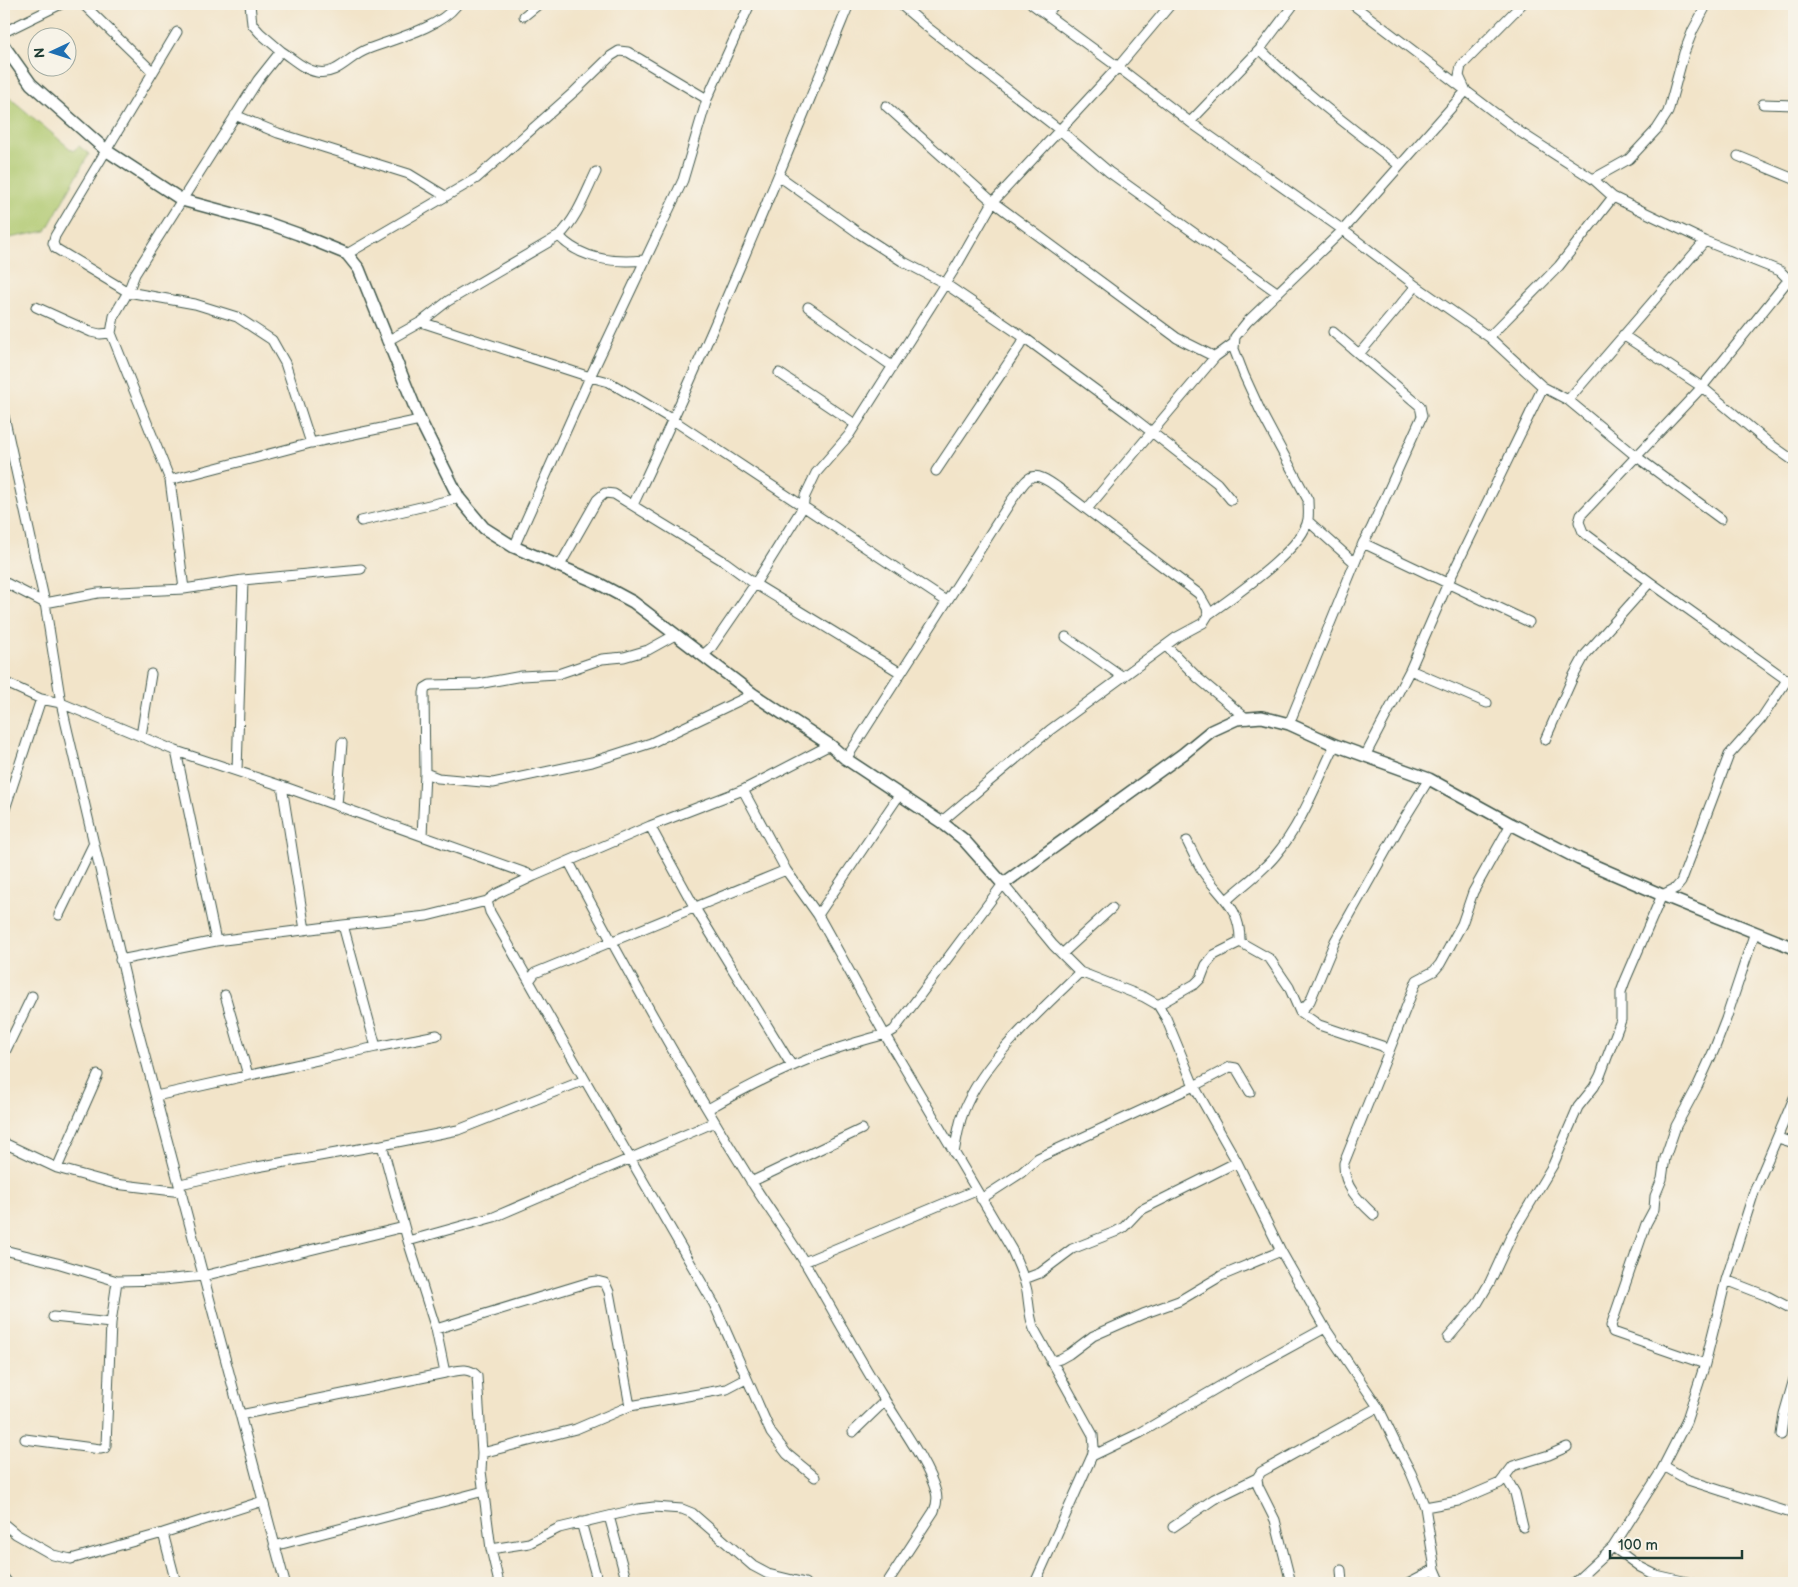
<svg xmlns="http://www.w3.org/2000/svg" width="1798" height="1587" viewBox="0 0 1798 1587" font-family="'Balsamiq Sans',sans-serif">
	<rect width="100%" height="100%" fill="#f7f3e8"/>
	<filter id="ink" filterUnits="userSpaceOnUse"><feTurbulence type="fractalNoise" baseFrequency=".02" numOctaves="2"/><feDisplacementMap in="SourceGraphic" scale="10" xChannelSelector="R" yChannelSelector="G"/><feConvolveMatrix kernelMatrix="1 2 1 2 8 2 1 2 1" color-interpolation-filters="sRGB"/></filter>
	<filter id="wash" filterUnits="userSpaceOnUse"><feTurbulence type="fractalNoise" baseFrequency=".0096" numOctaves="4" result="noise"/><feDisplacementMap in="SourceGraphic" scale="20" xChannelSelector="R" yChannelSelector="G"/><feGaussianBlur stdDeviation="1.12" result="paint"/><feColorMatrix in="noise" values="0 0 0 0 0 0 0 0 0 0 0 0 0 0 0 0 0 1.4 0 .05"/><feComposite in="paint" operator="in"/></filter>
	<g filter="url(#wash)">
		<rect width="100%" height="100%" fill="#f2e4c9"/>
		<path fill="#aec86d" stroke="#668250" d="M 4,93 L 73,151 L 79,146 L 89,154 L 46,231 L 4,239 Z"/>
	</g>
	<g filter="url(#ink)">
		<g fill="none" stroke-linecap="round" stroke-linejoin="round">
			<g stroke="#3f564a" stroke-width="11">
				<path id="minor" d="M 83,4 L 153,72
					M 250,4 L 252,24 L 260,33 L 281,51 L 258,80 L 135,274 L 128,292 L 195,304 L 237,317 L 272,340 L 285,363 L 311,443
					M 900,4 L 927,27 L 1061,131 L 1109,172 L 1278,293
					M 1032,4 L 1118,67 L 1190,122 L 1343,230 L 1416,286 L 1489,337 L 1543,387 L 1568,400 L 1637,457 L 1721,519
					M 1352,4 L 1520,132 L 1593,179 L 1613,197 L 1705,241 L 1780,271 L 1790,281 L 1785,284 L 1702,387 L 1581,515 L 1579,522 L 1583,532 L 1650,582 L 1787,680 L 1794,682
					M 1047,14 L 1055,4
					M 524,16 L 539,4
					M 4,32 L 61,4
					M 1260,49 C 1303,92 1352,128 1399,165
					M 281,51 C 292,58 304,70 317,72 C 338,76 350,55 368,49 C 394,39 439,28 456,6 L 455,4
					M 1763,104 L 1794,105
					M 886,106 L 993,202 L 1177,338 L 1215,357
					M 235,115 L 278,133 L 409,174 L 445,196
					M 1190,122 L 1260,49 L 1294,4
					M 1738,156 L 1794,179
					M 779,176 L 860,234 L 902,261 L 944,283 L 1025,338 L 1131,416 L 1217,483 L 1231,500
					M 1593,179 L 1629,159 L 1657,129 L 1668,112 L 1684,53 L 1693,30 L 1707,4
					M 559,236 C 580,259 614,263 644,260
					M 347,254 L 477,178 L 575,91 L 611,56 L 619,51 L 628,52 L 707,99
					M 36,307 L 91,332 L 100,334 L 111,333 L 114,316 L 128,292 L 55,248 L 53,243 L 55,236 L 177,32
					M 808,307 L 892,366
					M 421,322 L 590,377 L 609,382 L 673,420 L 946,601
					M 1333,332 L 1359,354 L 1416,286
					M 111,333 L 170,480 L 184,589
					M 1623,335 L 1702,387 L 1770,444 L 1794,461
					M 1489,337 L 1559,266 L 1613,197
					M 387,341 L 421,322 L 448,301 L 559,236 C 577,218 585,195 596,172
					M 779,373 L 855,424
					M 1568,400 L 1705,241
					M 4,416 L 45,603 L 61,703 L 136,1023 L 285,1583
					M 936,471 L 1025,338
					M 170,480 L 311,443 L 420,420
					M 633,505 C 711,341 780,172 849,4
					M 1087,509 L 1215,357 L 1234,343
					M 361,521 L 459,498
					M 1308,521 L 1355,563
					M 1363,543 L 1529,622
					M 514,547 L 590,377 L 683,180 L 707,99 L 750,4
					M 559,567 L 597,500 L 605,493 L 614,494 L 725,562 L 755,584 L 901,673
					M 4,582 L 45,603 L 98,593 L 184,589 L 243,580 L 361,569
					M 1066,637 L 1123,677
					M 1166,646 L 1198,678 L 1247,719
					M 703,655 L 711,648 L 755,584 L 803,507 L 805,496 L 816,473 L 849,435 L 957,265 L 993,202 L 1118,67 L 1171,4
					M 1410,670 L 1487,703
					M 4,682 L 41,699 L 61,703 L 176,751 L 282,786 L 534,876
					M 1289,724 L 1363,543 L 1371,529 L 1422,416 L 1420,406 L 1359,354
					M 141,736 L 151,674
					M 1545,740 L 1573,677 L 1585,655 L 1650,582
					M 176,751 L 216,941
					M 1365,756 L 1410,670 L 1448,583 L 1543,387
					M 846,759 L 1011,501 C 1029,477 1029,467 1057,487 L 1199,594 L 1207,608 L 1208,615
					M 237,771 L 243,580
					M 425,773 L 438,778 L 493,783 L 592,762 L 651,743 L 753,694
					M 282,786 L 305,930
					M 743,790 L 786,870 L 818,915 L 885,1035 L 1012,1250 C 1018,1264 1024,1276 1027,1291 C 1029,1304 1029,1316 1034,1329 L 1093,1435 L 1094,1447 L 1092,1456 L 1035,1583
					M 337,805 L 342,743
					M 4,812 L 41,699
					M 941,822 L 1050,730 L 1177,637 L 1203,623 L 1208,615 C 1232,597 1304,549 1308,519 C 1309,513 1308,506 1308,500 L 1260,410 L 1244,375 L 1234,349 L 1235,337 L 1247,322 L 1343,230 L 1466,91 L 1459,76 L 1461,66 L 1522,4
					M 650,826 L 695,908 L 792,1066
					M 422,836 L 425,773 L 424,693 L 425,688 L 430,685 L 478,684 L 522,676 L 558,674 L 602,659 L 624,657 L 648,650 L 675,635
					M 1187,841 C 1192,851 1197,862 1203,872 C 1220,897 1241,907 1240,942
					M 569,862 C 626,970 686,1077 751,1181 C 768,1208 788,1235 805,1263 C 831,1307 856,1353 883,1397 C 899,1424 928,1463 936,1492 C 938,1499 937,1504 934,1511 L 887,1583
					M 1227,900 C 1242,886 1262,872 1275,856 C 1302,824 1317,782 1335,745
					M 59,915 L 94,843
					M 818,915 L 900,794
					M 343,925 L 376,1047
					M 1062,954 L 1112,908
					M 120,960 L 216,941 L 343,925 L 427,916 L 487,901
					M 529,981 L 535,973 L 786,870
					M 225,995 L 248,1075
					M 1158,1005 L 1195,984 L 1201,978 L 1206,965 L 1214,955 L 1240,942 L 1270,959 L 1289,987 L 1300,1012 L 1319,1025 L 1382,1046 L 1389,1051 L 1417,980 L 1434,971 L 1440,964 L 1462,924 L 1473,892 L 1511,824
					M 1300,1012 L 1310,1001 L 1335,941 L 1401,824 L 1429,779
					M 4,1054 L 32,996
					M 585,1080 L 714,1304 L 771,1433 L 787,1454 L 815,1477
					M 156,1096 L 376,1047 L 437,1035
					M 708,1109 C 747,1087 787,1066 830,1051 C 849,1044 869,1039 889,1033 L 894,1030 L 1003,884 L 1053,945 L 1080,972 L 1144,997 L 1158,1005 L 1166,1018 L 1194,1086 L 1237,1162 L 1281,1251 L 1325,1328 L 1378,1407 L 1395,1442 L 1411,1473 L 1425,1507 L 1435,1569 L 1441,1583
					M 1778,1138 L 1794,1143
					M 4,1143 L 57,1168 L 115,1184 L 182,1192
					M 954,1153 C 956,1142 958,1130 961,1119 C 978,1064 1039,1013 1080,972
					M 57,1168 L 98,1075
					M 751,1182 L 862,1129
					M 180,1184 L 257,1167 L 382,1145
					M 981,1199 L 1021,1173 L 1038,1158 L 1194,1086 L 1230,1067 L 1236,1068 L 1250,1092
					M 1374,1215 C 1359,1201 1343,1186 1344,1163 L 1389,1051
					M 408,1241 L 494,1217 L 715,1122
					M 4,1250 L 57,1263 L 117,1281 L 163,1280 L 203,1276 L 404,1227
					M 804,1262 L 976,1190
					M 1023,1277 L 1024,1279 L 1040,1273 L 1072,1249 L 1115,1232 L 1124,1227 L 1139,1211 L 1237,1162
					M 1726,1280 L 1767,1296 L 1794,1310
					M 53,1317 L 111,1323
					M 436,1329 L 590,1282 L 597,1281 L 605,1283 L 609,1292 L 630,1406
					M 1448,1338 L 1477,1304 L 1490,1282 L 1513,1232 L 1553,1165 L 1578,1107 L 1594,1087 L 1600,1076 L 1621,1020 L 1621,992 L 1625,981 L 1662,895 L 1676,888 L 1681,882 L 1729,755 L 1761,719 L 1787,680
					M 1051,1362 L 1060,1359 L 1069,1354 L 1093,1336 L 1143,1314 L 1179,1301 L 1221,1276 L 1281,1251
					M 1705,1364 L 1613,1332 L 1611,1326 L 1646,1224 L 1654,1209 L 1655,1196 L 1662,1179 L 1665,1158 L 1676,1126 L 1698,1085 L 1714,1050 L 1726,1019 L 1755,932
					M 240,1415 L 445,1373
					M 853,1432 L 885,1401
					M 1781,1435 L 1784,1414 L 1794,1379
					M 25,1439 L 100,1449 L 105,1448 L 106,1445 L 111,1323 L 117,1281
					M 482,1453 L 576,1429 L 630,1406 L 727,1389 L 746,1379
					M 1092,1456 L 1140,1433 L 1241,1374 L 1325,1328
					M 1664,1466 L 1688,1480 L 1794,1514
					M 1505,1476 L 1515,1493 L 1523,1527
					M 1425,1507 L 1458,1501 L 1500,1483 L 1513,1466 L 1549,1455 L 1567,1447
					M 609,1516 L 627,1583
					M 581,1522 L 598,1583
					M 4,1524 L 16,1534 L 53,1555 L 71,1559 L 163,1533 L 263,1501
					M 1173,1527 L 1214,1499 L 1257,1478
					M 163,1533 L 176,1583
					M 274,1546 L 484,1491
					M 1613,1547 L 1640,1567 L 1656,1575 L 1692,1583
					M 491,1549 L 499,1583
					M 1341,1570 L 1342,1583
					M 4,1578 L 8,1583
					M 805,1583 L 768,1574 L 753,1566 L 692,1513 L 682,1509 L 654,1507 L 638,1509 L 559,1528 L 529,1543 L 491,1549 L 481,1471 L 482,1453 L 477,1376 C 468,1366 457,1371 445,1373 L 436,1329 L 408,1241 L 382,1145 L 458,1130 L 585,1080 L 490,912 L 487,901 L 496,894 L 534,876 L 650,826 L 743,790 L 830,745
					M 1291,1583 L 1275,1520 L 1258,1486 L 1257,1478 L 1261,1472 L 1378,1407
					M 1408,1583 L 1435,1569
					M 1574,1583 L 1613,1547 L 1660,1473 L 1686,1422 L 1705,1364 L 1726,1280 L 1754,1192 L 1794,1098"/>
			</g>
			<g stroke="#3f564a" stroke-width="14">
				<path id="tertiary" d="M 4,46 L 31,84 L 107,151 L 182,200 L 270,224 L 298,234 L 347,254 L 359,269 L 420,420 L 459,498 L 484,528 L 514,547 L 594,581 L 633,602 L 753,694 L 830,745 L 846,759 L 941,822 L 963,839 L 1003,884 L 1183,754 L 1211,731 L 1237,719 L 1262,717 L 1289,724 L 1335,745 L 1429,779 L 1511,824 L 1579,859 L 1662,895 L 1794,948"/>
			</g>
			<use href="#minor" stroke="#fff" stroke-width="9"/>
			<use href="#tertiary" stroke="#fff" stroke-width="11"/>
		</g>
	</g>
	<rect width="1798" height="1587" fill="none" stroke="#f7f3e8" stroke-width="20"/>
	<g transform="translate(52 52) rotate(266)"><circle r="24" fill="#f7f3e8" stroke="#a1aaa0"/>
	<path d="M0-4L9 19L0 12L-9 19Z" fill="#1f6fb2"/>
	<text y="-8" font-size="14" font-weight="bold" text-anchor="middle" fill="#1f3d34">N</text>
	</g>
	<path d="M1610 1550v8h132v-8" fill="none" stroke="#1f3d34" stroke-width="2.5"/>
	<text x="1618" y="1550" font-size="15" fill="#1f3d34" stroke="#f7f3e8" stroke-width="4" paint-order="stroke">100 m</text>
</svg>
